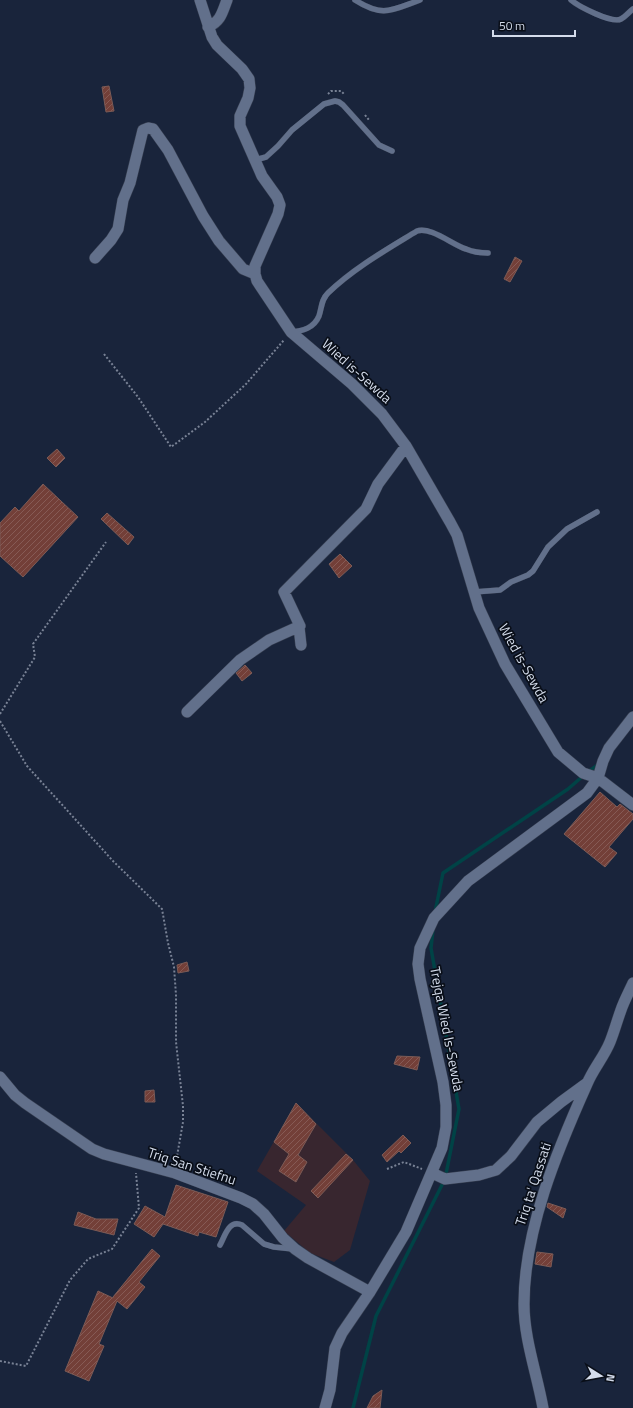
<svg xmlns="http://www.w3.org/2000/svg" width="633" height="1408" viewBox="0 0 633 1408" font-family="'Titillium Web',sans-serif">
	<defs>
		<pattern id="building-hatch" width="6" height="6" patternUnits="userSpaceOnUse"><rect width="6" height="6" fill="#733f38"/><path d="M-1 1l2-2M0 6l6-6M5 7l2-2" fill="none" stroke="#865a55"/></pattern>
	</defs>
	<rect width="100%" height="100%" fill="#19243b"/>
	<path fill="#38262f" d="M 296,1103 L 353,1160 L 370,1181 L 350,1250 L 334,1262 L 310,1253 L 284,1231 L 306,1205 L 257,1171 Z"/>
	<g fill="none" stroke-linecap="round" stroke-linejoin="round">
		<path stroke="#004346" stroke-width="3.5" d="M 588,772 L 599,764
			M 435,912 L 443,873 L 568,789 L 583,776
			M 353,1408 L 376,1316 L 445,1179 L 459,1109 L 431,948 L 433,930"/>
	</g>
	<path fill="url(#building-hatch)" stroke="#7c5b56" d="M 109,86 L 114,111 L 106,112 L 102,87 Z
		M 515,257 L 522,261 L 510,282 L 504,279 Z
		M 57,449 L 65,458 L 56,467 L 47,458 Z
		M 43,484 L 78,517 L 23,577 L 0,556 L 0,523 L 15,507 L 19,511 Z
		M 107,513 L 134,537 L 128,545 L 101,519 Z
		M 340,554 L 352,566 L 339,578 L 329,564 Z
		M 245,665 L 252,673 L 242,681 L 236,673 Z
		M 600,792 L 617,807 L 620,804 L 633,814 L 633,819 L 609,847 L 617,853 L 605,867 L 564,834 Z
		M 187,962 L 189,971 L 178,973 L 177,965 Z
		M 397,1056 L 420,1057 L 417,1070 L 394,1064 Z
		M 154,1090 L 155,1102 L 145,1102 L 145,1091 Z
		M 296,1103 L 316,1124 L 298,1155 L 307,1162 L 296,1182 L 279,1171 L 289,1154 L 274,1142 Z
		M 403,1135 L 411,1143 L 401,1153 L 399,1151 L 387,1162 L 382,1155 Z
		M 346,1154 L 353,1160 L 318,1198 L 311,1191 Z
		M 176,1185 L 228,1202 L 216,1237 L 199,1232 L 198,1236 L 163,1224 L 154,1237 L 134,1224 L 145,1206 L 165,1217 Z
		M 548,1203 L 566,1209 L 563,1218 L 547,1207 Z
		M 78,1212 L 96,1219 L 118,1219 L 114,1235 L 74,1225 Z
		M 152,1249 L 160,1256 L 139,1282 L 145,1287 L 127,1309 L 117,1301 L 99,1344 L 104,1346 L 89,1381 L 65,1371 L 98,1291 L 113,1298 L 113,1297 Z
		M 537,1252 L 553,1254 L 551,1267 L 535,1264 Z
		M 382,1390 L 380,1408 L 367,1408 L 373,1396 Z"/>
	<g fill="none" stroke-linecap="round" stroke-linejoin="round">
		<g stroke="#373f51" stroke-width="6">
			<path id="lane" d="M 355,0 C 383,18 392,10 420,0
				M 571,0 C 578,6 612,24 621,19 C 625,17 629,12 633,9
				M 255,160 L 266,157 L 278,146 L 292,130 L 324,104 L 335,101 L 339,102 L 343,105 L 379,145 L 392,151
				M 291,332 C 303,331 314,328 319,316 C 322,307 321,300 328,293 C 354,268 386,250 417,231 C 430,226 453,245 466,249 C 473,252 480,253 488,253
				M 474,592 L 500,590 L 511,582 L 528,575 L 533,571 L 548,547 L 567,529 L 597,512
				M 220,1245 C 225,1236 229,1219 242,1225 L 264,1244 L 274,1247 L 293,1249"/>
		</g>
		<g stroke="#373f51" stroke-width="12">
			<path id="street" d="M 200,0 L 212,37 L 217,45 L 242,69 L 249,79 L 250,88 L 248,98 L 240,116 L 240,126 L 262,176 L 277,197 L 280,205 L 278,214 L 255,266 L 255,274 L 257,281 L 291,332 L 352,384 L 382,414 L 406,446 L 450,522 L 457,535 L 479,608 L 505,664 L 558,752 L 583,773 L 598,778 L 633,805
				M 208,27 C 221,21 222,13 227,0
				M 95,258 L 111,240 L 118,229 L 123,200 L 130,183 L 143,130 L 148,128 L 153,129 L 168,150 L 203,216 L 219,241 L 243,269 L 255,274
				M 299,627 L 301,645
				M 187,712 L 240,660 L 269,640 L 300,626 L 284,592 L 366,509 L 378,484 L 406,446
				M 0,1077 L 15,1095 L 25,1103 L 92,1149 L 104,1154 L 175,1173 L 241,1198 L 253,1204 L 264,1214 L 283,1238 L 295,1249 L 308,1258 L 370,1292
				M 432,1173 L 445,1179 L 479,1175 L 496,1170 L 511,1156 L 537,1122 L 561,1102 L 587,1083
				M 325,1408 L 330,1390 L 335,1348 L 342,1333 L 370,1292 L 406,1232 L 442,1148 L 446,1127 L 446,1105 L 443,1082 L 420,979 L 418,964 L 420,948 L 434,918 L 468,881 L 587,793 L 598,778 L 603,761 L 609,748 L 633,717
				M 543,1408 C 537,1374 524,1339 524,1304 C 524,1230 557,1151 587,1084 C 593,1069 604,1057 610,1042 C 614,1032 617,1021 621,1010 C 624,1001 629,992 633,983"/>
		</g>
		<path stroke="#798295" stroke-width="2" stroke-dasharray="2 2" stroke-linecap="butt" d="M 328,94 L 331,91 L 341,91 L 345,95
			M 365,115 L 369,120
			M 104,354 L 138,397 L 171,447 L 205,422 L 246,384 L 284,340
			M 0,714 L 35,657 L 33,644 L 106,542
			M 0,721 L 27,766 L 113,861 L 162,909 L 168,943 L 174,967 L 176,995 L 176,1042 L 183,1106 L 183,1122 L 176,1162
			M 387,1169 L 404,1162 L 422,1169
			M 0,1361 L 26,1366 L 70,1280 L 88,1259 L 112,1249 L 139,1208 L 136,1173"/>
		<use href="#lane" stroke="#62708b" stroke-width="5.5"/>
		<use href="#street" stroke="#62708b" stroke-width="11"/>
	</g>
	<g text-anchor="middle" stroke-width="3.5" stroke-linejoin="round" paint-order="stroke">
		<g font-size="14" fill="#d4dceb" stroke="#090e18">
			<text transform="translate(357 371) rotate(42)" y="5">Wied is-Sewda</text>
			<text transform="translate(524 663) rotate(61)" y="5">Wied is-Sewda</text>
			<text transform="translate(447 1029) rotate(79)" y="5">Trejqa Wied Is-Sewda</text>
			<text transform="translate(192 1166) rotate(18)" y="5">Triq San Stiefnu</text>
			<text transform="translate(533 1184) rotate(-72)" y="5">Triq ta' Qassati</text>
		</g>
	</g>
	<g transform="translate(601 1376) rotate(101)" stroke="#090e18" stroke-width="3" paint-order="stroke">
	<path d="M0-3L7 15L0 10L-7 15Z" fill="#d4dceb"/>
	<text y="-6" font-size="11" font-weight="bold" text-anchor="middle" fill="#d4dceb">N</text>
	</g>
	<path d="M493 30v6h82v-6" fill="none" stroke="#d4dceb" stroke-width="2"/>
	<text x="499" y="30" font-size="12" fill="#d4dceb" stroke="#090e18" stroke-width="3" paint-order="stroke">50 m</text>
</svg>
